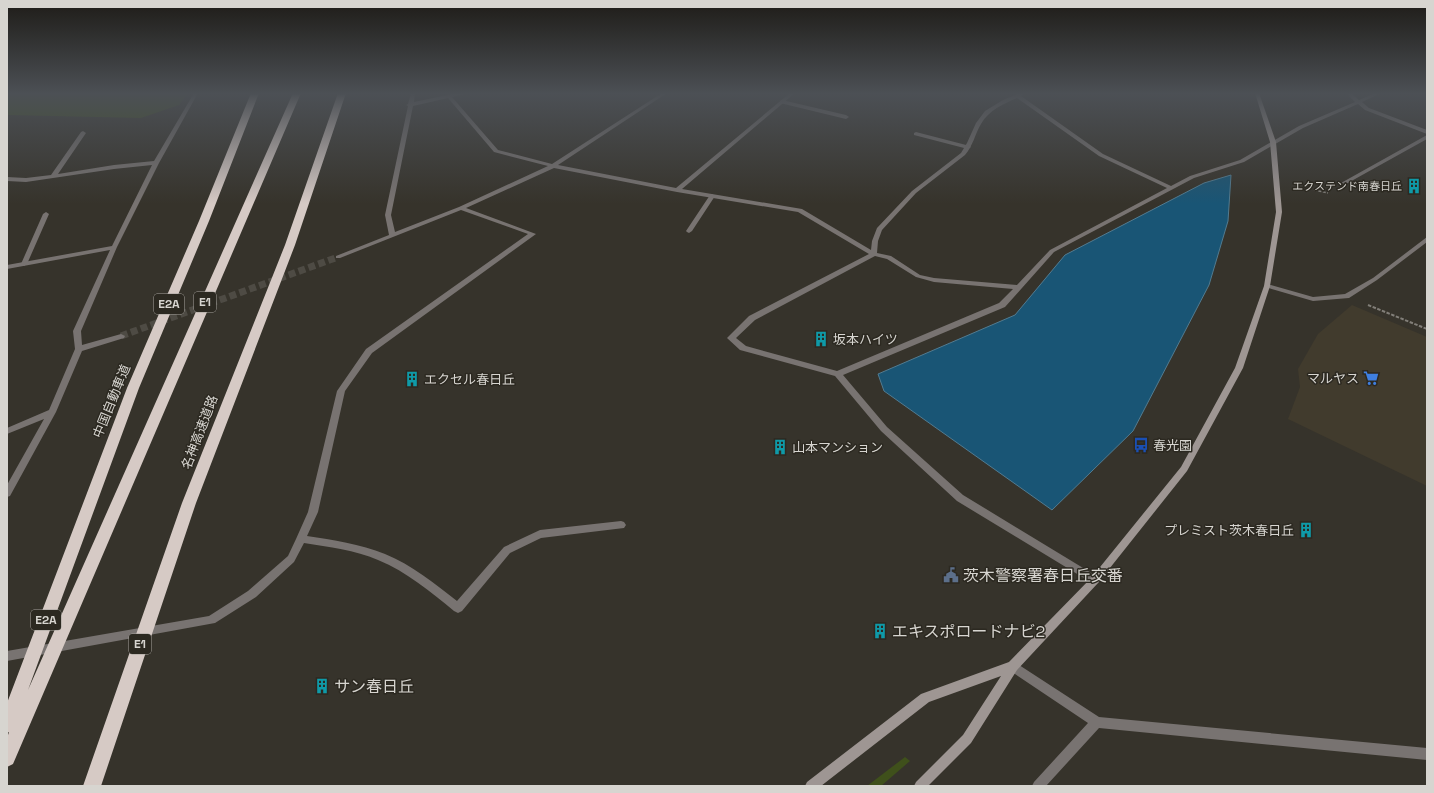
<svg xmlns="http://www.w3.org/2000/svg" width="1434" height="793" viewBox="0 0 1434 793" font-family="'Space Grotesk','Noto Sans JP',sans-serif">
	<rect width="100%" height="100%" fill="#36332b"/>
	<path fill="#413b2d" d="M 1352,305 L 1427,337 L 1427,486 L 1288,419 L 1300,387 L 1298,369 L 1318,334 Z"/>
	<path fill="#3f501b" d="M 7,93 L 188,93 L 179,105 L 141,118 L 7,115 Z
		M 905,757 L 910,761 L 881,786 L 867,786 Z"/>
	<path fill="#195575" stroke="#527b90" d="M 1231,175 L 1228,221 L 1209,285 L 1133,431 L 1052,510 L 884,391 L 878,374 L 1015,315 L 1065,255 L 1204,183 Z"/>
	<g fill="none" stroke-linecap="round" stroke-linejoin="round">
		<path stroke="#4e4b44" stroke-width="7" stroke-dasharray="7 3.5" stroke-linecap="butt" d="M 121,336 L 338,257"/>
		<path stroke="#817e78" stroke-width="1.5" stroke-dasharray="3 1.5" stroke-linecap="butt" d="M 1314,190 L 1328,193"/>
		<path stroke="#817e78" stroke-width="2" stroke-dasharray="3.5 1.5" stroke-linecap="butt" d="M 1368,305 L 1427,329"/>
		<path fill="#787371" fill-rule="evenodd" d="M 782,100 L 846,115 L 849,117 L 846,119 L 780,103 L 780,101 Z
			M 916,132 L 970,146 L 971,147 L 968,149 L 914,135 L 914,133 Z
			M 712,194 L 715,196 L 692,231 L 689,233 L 687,232 L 686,231 L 710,195 Z
			M 46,212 L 49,214 L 27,264 L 24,266 L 22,265 L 21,264 L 43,214 Z"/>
		<path fill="#787371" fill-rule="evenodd" d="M 194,93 L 198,93 L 159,163 L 117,247 L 81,331 L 82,345 L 121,334 L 125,336 L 124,338 L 82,351 L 56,412 L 10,496 L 7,497 L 7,485 L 44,419 L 7,434 L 7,428 L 49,410 L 75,349 L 73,331 L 110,250 L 7,269 L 7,265 L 112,246 L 152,165 L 114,169 L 26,182 L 7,181 L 7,177 L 26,178 L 51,175 L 81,132 L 83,131 L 86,133 L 58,174 L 114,165 L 154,161 Z
			M 411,93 L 415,93 L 414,102 L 457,93 L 465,93 L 465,94 L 452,97 L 498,150 L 552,164 L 662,93 L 667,93 L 558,165 L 676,188 L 790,93 L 795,93 L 682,189 L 802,209 L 871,250 L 872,241 L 877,228 L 912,191 L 961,153 L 967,143 L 976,123 L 985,111 L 1003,100 L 1020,93 L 1026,93 L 1021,96 L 1103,154 L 1171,186 L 1190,176 L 1240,160 L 1299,126 L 1355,102 L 1346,93 L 1351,93 L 1359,100 L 1375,93 L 1381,93 L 1362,102 L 1369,108 L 1427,130 L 1427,134 L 1365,110 L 1358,104 L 1303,128 L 1244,162 L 1194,178 L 1054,252 L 1005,307 L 843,375 L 887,427 L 963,495 L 1098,577 L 1100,580 L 1098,583 L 1095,584 L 1092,583 L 957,501 L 881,431 L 835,376 L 740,350 L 727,338 L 749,316 L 869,254 L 798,212 L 677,192 L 554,168 L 466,208 L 536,234 L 372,353 L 345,391 L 318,512 L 307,536 C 333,540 360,544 385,554 C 412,565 435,584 457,601 L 504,547 L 540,530 L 621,521 L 624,522 L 626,525 L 624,528 L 541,538 L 510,553 L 462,611 L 458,613 L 454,611 C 431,592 407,572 378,560 C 355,550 329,547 304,543 L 294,562 L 256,597 L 215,623 L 7,661 L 7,651 L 209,616 L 248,591 L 288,556 L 296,539 L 308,512 L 337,391 L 366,349 L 528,234 L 461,210 L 340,258 L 336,258 L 336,256 L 389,235 L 385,215 L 408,106 L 406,105 L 408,104 ZM 448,98 L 494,152 L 548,166 L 459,207 L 395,232 L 391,215 L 413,106 ZM 1017,98 L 1099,156 L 1167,188 L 1050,250 L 1017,285 L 934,278 L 920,275 L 891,256 L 877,253 L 878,241 L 882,230 L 916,193 L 965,155 C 973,146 975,134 981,124 C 989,110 1003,104 1017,98 ZM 875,256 L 887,259 L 916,277 L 934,282 L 1013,289 L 999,303 L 837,371 L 746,346 L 736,338 L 755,320 Z
			M 1427,135 L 1427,139 L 1346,184 L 1341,183 Z
			M 1427,237 L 1427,242 L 1377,280 L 1349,298 L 1313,301 L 1265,287 L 1264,286 L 1267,284 L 1313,297 L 1345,294 L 1373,278 Z
			M 1013,661 L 1099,717 L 1427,748 L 1427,760 L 1099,728 L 1046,786 L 1032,786 L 1034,782 L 1088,723 L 1009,670 L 1008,666 L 1009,662 Z"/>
		<path fill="#9e9693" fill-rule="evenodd" d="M 1255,93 L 1259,93 L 1276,142 L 1282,212 L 1270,286 L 1243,368 L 1187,471 L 1098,583 L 1017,670 L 971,743 L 928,786 L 914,786 L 916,782 L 963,735 L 1001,676 L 929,702 L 821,786 L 805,786 L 807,782 L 921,694 L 1009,662 L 1092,577 L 1181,467 L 1235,368 L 1264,286 L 1276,212 L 1270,142 Z"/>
		<path fill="#d6cac5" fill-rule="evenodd" d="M 251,93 L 259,93 L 209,221 L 139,388 L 28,690 L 293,93 L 301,93 L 13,764 L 7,767 L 7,738 L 9,732 L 7,733 L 7,703 L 127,388 L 199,221 Z
			M 338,93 L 346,93 L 295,245 L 196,503 L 101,786 L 83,786 L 182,503 L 285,245 Z"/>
	</g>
	<linearGradient id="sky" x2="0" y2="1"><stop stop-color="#1e1c18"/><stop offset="0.46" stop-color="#4c5055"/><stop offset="1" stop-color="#4c5055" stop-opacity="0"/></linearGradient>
	<rect width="1434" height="204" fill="url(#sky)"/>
	<defs>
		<g id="building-bare" transform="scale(1.2)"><path d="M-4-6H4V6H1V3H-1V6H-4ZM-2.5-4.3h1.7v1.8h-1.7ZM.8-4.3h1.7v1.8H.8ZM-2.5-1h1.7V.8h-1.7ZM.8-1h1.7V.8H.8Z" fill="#0f9aa8" stroke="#2c2921" stroke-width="2.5" paint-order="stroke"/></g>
		<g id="supermarket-bare" transform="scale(1.2)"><path d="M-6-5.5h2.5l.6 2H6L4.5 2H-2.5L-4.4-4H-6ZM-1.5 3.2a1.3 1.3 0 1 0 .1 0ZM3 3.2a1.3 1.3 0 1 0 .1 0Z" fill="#3f7fe0" stroke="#2c2921" stroke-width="2.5" paint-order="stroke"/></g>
		<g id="bus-bare" transform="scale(1.2)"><path d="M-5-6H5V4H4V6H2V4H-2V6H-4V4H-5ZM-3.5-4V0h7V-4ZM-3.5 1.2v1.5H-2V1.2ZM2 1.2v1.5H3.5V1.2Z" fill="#1a4fb4" stroke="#2c2921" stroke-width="2.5" paint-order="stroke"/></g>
		<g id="civic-bare" transform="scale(1.2)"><path d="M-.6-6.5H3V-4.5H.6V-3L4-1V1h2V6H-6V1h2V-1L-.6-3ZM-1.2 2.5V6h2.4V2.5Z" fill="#5c6f8a" stroke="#2c2921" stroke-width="2.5" paint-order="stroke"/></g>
	</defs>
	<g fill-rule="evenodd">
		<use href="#building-bare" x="1414" y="186"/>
		<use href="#building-bare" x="821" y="339"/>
		<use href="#supermarket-bare" x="1371" y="378"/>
		<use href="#building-bare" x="412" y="379"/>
		<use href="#bus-bare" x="1141" y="445"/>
		<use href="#building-bare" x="780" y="447"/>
		<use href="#building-bare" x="1306" y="530"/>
		<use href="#civic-bare" x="951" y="575"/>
		<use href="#building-bare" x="880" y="631"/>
		<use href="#building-bare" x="322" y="686"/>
	</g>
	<g text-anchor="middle" stroke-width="3" stroke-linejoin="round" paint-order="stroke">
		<g font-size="11" fill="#d7d5d0" stroke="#2c2921" text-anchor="end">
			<text x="1402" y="190">エクステンド南春日丘</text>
		</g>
		<g fill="#2c2921" stroke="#a4a19c" stroke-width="1">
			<rect x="194" y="292" width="22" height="20" rx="3"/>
			<rect x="154" y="294" width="30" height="20" rx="3"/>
			<rect x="31" y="610" width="30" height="20" rx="3"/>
			<rect x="129" y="634" width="22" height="20" rx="3"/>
		</g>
		<g font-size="12" font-weight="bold" fill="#d7d5d0">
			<text x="205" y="306">E1</text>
			<text x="169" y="308">E2A</text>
			<text x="46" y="624">E2A</text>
			<text x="140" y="648">E1</text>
		</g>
		<g font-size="13" fill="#d7d5d0" stroke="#2c2921" text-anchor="start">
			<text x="833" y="344">坂本ハイツ</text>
			<text x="1359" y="383" text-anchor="end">マルヤス</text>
			<text x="424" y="384">エクセル春日丘</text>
			<text x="1153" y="450">春光園</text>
			<text x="792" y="452">山本マンション</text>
			<text x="1294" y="535" text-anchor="end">プレミスト茨木春日丘</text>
		</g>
		<g font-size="13" fill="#d7d5d0" stroke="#2c2921">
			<text transform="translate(111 401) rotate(-68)" y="5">中国自動車道</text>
			<text transform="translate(199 432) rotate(-69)" y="5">名神高速道路</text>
		</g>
		<g font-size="16" fill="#d7d5d0" stroke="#2c2921" text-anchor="start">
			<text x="963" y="581">茨木警察署春日丘交番</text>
			<text x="892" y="637">エキスポロードナビ2</text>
			<text x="334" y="692">サン春日丘</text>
		</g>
	</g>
	<rect width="1434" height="793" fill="none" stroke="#d7d5d0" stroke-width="16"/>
</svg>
